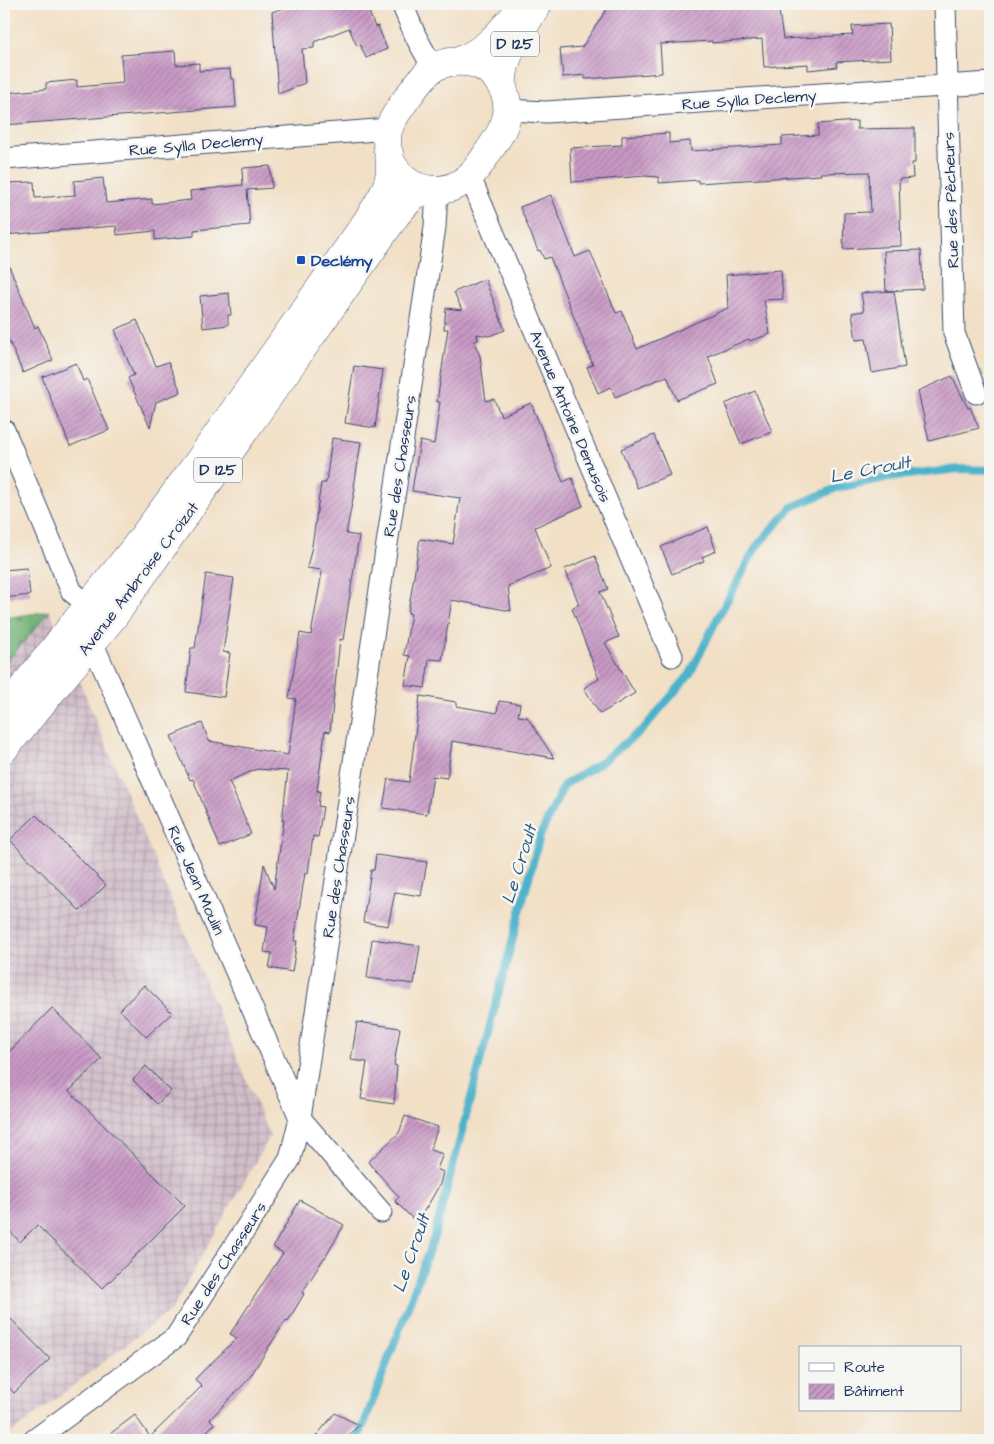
<svg xmlns="http://www.w3.org/2000/svg" width="994" height="1444" viewBox="0 0 994 1444" font-family="'Architects Daughter',sans-serif">
	<defs>
		<pattern id="industrial-grid" width="8" height="8" patternUnits="userSpaceOnUse" patternTransform="scale(1.25)"><rect width="8" height="8" fill="#d1bdc8"/><path d="M0 4h8M4 0v8" fill="none" stroke="#a99aa6"/></pattern>
		<pattern id="forest-firs" width="22" height="20" patternUnits="userSpaceOnUse" patternTransform="scale(1.25)"><rect width="22" height="20" fill="#6fb174"/><path d="M5 1l3.5 6h-7zM16 11l3.5 6h-7z" fill="#5a9062"/></pattern>
		<pattern id="building-hatch" width="6" height="6" patternUnits="userSpaceOnUse" patternTransform="scale(1.25)"><rect width="6" height="6" fill="#c999c5"/><path d="M-1 1l2-2M0 6l6-6M5 7l2-2" fill="none" stroke="#a27da3"/></pattern>
	</defs>
	<rect width="100%" height="100%" fill="#f6f6f2"/>
	<filter id="ink" filterUnits="userSpaceOnUse"><feTurbulence type="fractalNoise" baseFrequency=".02" numOctaves="2"/><feDisplacementMap in="SourceGraphic" scale="10" xChannelSelector="R" yChannelSelector="G"/><feConvolveMatrix kernelMatrix="1 2 1 2 8 2 1 2 1" color-interpolation-filters="sRGB"/></filter>
	<filter id="wash" filterUnits="userSpaceOnUse"><feTurbulence type="fractalNoise" baseFrequency=".0096" numOctaves="4" result="noise"/><feDisplacementMap in="SourceGraphic" scale="20" xChannelSelector="R" yChannelSelector="G"/><feGaussianBlur stdDeviation="1.12" result="paint"/><feColorMatrix in="noise" values="0 0 0 0 0 0 0 0 0 0 0 0 0 0 0 0 0 1.4 0 .05"/><feComposite in="paint" operator="in"/></filter>
	<g filter="url(#wash)">
		<rect width="100%" height="100%" fill="#f2e0c6"/>
		<path fill="url(#industrial-grid)" d="M 50,611 L 270,1136 L 172,1309 L 4,1439 L 4,665 Z"/>
		<path fill="url(#forest-firs)" stroke="#457069" d="M 50,611 L 4,665 L 4,618 Z"/>
		<g fill="none" stroke-linecap="round" stroke-linejoin="round">
			<path stroke="#4cb2cb" stroke-width="8" d="M 358,1440 L 434,1237 L 540,836 L 564,785 L 600,763 L 644,728 L 690,674 L 715,623 L 756,547 L 792,507 L 837,488 L 890,477 L 959,469 L 990,470"/>
		</g>
		<g id="blocks">
			<path fill="url(#building-hatch)" d="M 296,4 L 366,4 L 375,27 L 378,26 L 387,49 L 366,58 L 360,44 L 357,46 L 349,28 L 314,42 L 314,48 L 302,49 L 305,83 L 278,94 L 272,12 Z
				M 610,4 L 778,4 L 783,39 L 853,35 L 852,26 L 889,24 L 891,59 L 836,62 L 837,67 L 808,70 L 808,64 L 764,67 L 762,39 L 712,43 L 712,41 L 660,44 L 662,73 L 585,79 L 585,75 L 563,77 L 560,49 L 582,47 Z
				M 175,51 L 176,65 L 199,63 L 199,71 L 230,69 L 231,79 L 234,79 L 236,107 L 4,125 L 4,93 L 46,89 L 46,83 L 77,80 L 77,87 L 123,83 L 121,55 Z
				M 857,121 L 857,129 L 915,128 L 915,163 L 912,163 L 913,178 L 899,179 L 901,246 L 843,249 L 844,213 L 871,212 L 869,172 L 820,173 L 821,175 L 698,183 L 698,180 L 659,183 L 659,177 L 644,176 L 572,182 L 570,148 L 622,145 L 622,136 L 669,133 L 669,143 L 690,141 L 691,151 L 735,148 L 782,145 L 782,137 L 818,135 L 818,124 Z
				M 270,166 L 272,188 L 247,190 L 250,225 L 194,230 L 194,236 L 155,240 L 155,231 L 117,235 L 116,226 L 4,235 L 4,183 L 34,182 L 35,198 L 75,195 L 74,181 L 103,178 L 106,203 L 152,199 L 152,204 L 191,200 L 190,191 L 243,185 L 242,168 Z
				M 551,195 L 575,257 L 590,251 L 616,313 L 622,311 L 637,349 L 728,308 L 726,275 L 781,270 L 783,299 L 764,300 L 770,334 L 750,341 L 749,339 L 708,356 L 718,384 L 677,400 L 667,376 L 615,397 L 611,387 L 598,393 L 587,367 L 593,365 L 550,257 L 544,259 L 540,250 L 538,251 L 520,207 Z
				M 921,250 L 923,289 L 886,291 L 884,251 Z
				M 4,254 L 35,328 L 38,326 L 53,360 L 23,373 L 4,329 Z
				M 485,279 L 505,330 L 489,336 L 477,334 L 478,340 L 474,342 L 480,356 L 486,401 L 494,399 L 501,416 L 531,403 L 563,482 L 572,478 L 583,506 L 535,527 L 551,568 L 508,586 L 511,611 L 452,600 L 442,660 L 429,659 L 425,688 L 405,685 L 410,656 L 404,655 L 411,614 L 408,613 L 420,539 L 453,544 L 460,498 L 412,491 L 420,441 L 434,444 L 440,402 L 437,402 L 448,329 L 444,329 L 446,308 L 462,310 L 454,292 Z
				M 894,291 L 905,367 L 872,373 L 866,339 L 856,340 L 852,313 L 864,311 L 861,293 Z
				M 229,293 L 231,315 L 228,315 L 228,325 L 203,328 L 200,296 Z
				M 137,320 L 156,366 L 168,362 L 181,392 L 156,402 L 150,427 L 128,378 L 134,375 L 115,330 Z
				M 76,363 L 83,381 L 87,379 L 109,430 L 70,446 L 42,377 Z
				M 354,366 L 383,370 L 375,428 L 345,423 Z
				M 952,376 L 968,408 L 970,407 L 979,428 L 929,441 L 918,391 Z
				M 755,391 L 772,432 L 741,444 L 725,404 Z
				M 654,435 L 670,475 L 637,488 L 621,449 Z
				M 332,438 L 361,442 L 354,487 L 355,488 L 346,534 L 359,536 L 343,640 L 340,639 L 330,732 L 325,731 L 317,791 L 320,791 L 318,806 L 323,807 L 318,837 L 313,836 L 308,873 L 305,873 L 294,941 L 297,941 L 292,972 L 269,968 L 272,953 L 264,952 L 268,927 L 255,925 L 264,864 L 274,889 L 284,820 L 282,821 L 288,771 L 257,769 L 229,781 L 251,834 L 220,847 L 193,779 L 190,780 L 171,736 L 202,723 L 209,741 L 288,755 L 296,699 L 289,698 L 300,633 L 311,635 L 322,572 L 321,570 L 307,568 L 312,546 L 321,483 L 326,483 Z
				M 708,527 L 716,551 L 702,557 L 704,561 L 672,574 L 661,547 Z
				M 595,556 L 608,589 L 600,592 L 619,637 L 605,643 L 635,693 L 600,714 L 584,688 L 599,679 L 572,608 L 579,604 L 565,569 Z
				M 27,568 L 30,595 L 4,598 L 4,570 Z
				M 206,574 L 234,578 L 223,652 L 230,653 L 224,697 L 186,692 L 191,648 L 195,648 Z
				M 420,696 L 456,702 L 456,706 L 497,713 L 499,701 L 520,704 L 518,716 L 527,717 L 554,758 L 452,741 L 447,778 L 433,776 L 427,814 L 383,808 L 388,779 L 409,782 Z
				M 36,815 L 106,885 L 80,911 L 10,840 Z
				M 376,855 L 427,862 L 421,896 L 395,892 L 388,926 L 363,922 L 371,870 L 374,870 Z
				M 372,939 L 420,946 L 414,984 L 367,978 Z
				M 144,985 L 172,1013 L 146,1037 L 120,1010 Z
				M 52,1008 L 102,1059 L 69,1091 L 185,1206 L 102,1289 L 37,1225 L 20,1242 L 4,1225 L 4,1057 Z
				M 357,1022 L 400,1028 L 394,1065 L 397,1066 L 394,1104 L 361,1099 L 367,1062 L 351,1060 Z
				M 146,1066 L 171,1091 L 157,1104 L 133,1080 Z
				M 405,1116 L 438,1127 L 430,1150 L 443,1154 L 437,1169 L 443,1172 L 440,1184 L 428,1205 L 416,1222 L 395,1201 L 399,1197 L 368,1162 L 399,1133 Z
				M 300,1200 L 344,1225 L 325,1258 L 324,1258 L 302,1293 L 304,1294 L 288,1321 L 286,1320 L 248,1380 L 210,1419 L 214,1424 L 198,1440 L 102,1440 L 135,1415 L 150,1437 L 202,1386 L 195,1379 L 237,1338 L 230,1334 L 283,1253 L 273,1247 Z
				M 4,1312 L 50,1359 L 14,1393 L 4,1382 Z
				M 335,1413 L 359,1425 L 345,1440 L 313,1440 Z"/>
		</g>
	</g>
	<g filter="url(#ink)">
		<use href="#blocks" fill-opacity="0" stroke="#3b4a6e" stroke-width="1"/>
		<g fill="none" stroke-linecap="round" stroke-linejoin="round">
			<g stroke="#3b4a6e" stroke-width="23">
				<path id="street" d="M 402,4 L 416,37 L 433,68
					M 945,4 L 954,333 L 976,393
					M 507,110 L 546,112 L 990,83
					M 4,159 L 389,129
					M 470,177 L 672,656
					M 4,430 L 72,592 L 89,605
					M 90,629 L 89,635 L 300,1118 L 381,1212
					M 34,1440 L 176,1337 L 290,1159 L 300,1118 L 435,227 L 437,190"/>
			</g>
			<g stroke="#3b4a6e" stroke-width="29">
				<path id="primary" d="M 449,62 C 457,62 465,61 472,63 C 496,69 512,95 506,119 C 503,131 495,142 488,152 C 476,172 461,190 436,190 C 404,190 382,162 388,131 C 391,118 421,77 432,69 C 437,65 443,64 449,62 Z
					M 456,62 C 486,52 502,30 522,7
					M 503,88 C 500,57 523,29 538,4
					M 4,711 L 136,546 L 198,462 L 367,221 C 382,197 394,183 389,153
					M 4,749 L 115,615 L 397,214 L 414,195 L 428,190"/>
			</g>
			<use href="#street" stroke="#fff" stroke-width="21"/>
			<use href="#primary" stroke="#fff" stroke-width="28"/>
		</g>
	</g>
	<rect fill="#1a4fb4" stroke="#f6f6f2" stroke-width="2" x="296" y="255" width="10" height="10" rx="2.5"/>
	<g text-anchor="middle" stroke-width="5" stroke-linejoin="round" paint-order="stroke">
		<g fill="#f6f6f2" stroke="#5d6b8a" stroke-width="1">
			<rect x="491" y="31.5" width="48" height="25" rx="4"/>
			<rect x="194" y="457.5" width="48" height="25" rx="4"/>
		</g>
		<g font-size="15" font-weight="bold" fill="#1b2f5e">
			<text x="515" y="49">D 125</text>
			<text x="218" y="475">D 125</text>
		</g>
		<g font-size="16" fill="#1b2f5e" stroke="#f6f6f2">
			<text transform="translate(749 99) rotate(-4)" y="6">Rue Sylla Declemy</text>
			<text transform="translate(196 144) rotate(-5)" y="6">Rue Sylla Declemy</text>
			<text transform="translate(950 200) rotate(-92)" y="6">Rue des Pêcheurs</text>
			<text transform="translate(571 416) rotate(67)" y="6">Avenue Antoine Demusois</text>
			<text transform="translate(399 466) rotate(-81)" y="6">Rue des Chasseurs</text>
			<text transform="translate(138 578) rotate(-53)" y="6">Avenue Ambroise Croizat</text>
			<text transform="translate(338 867) rotate(-81)" y="6">Rue des Chasseurs</text>
			<text transform="translate(197 880) rotate(66)" y="6">Rue Jean Moulin</text>
			<text transform="translate(223 1263) rotate(-57)" y="6">Rue des Chasseurs</text>
		</g>
		<g font-size="16" font-weight="bold" fill="#164399" stroke="#f6f6f2" text-anchor="start">
			<text x="311" y="266">Declémy</text>
		</g>
		<g font-size="18" font-style="italic" fill="#2a567f" stroke="#f6f6f2">
			<text transform="translate(870 469) rotate(-11)" y="6">Le Croult</text>
			<text transform="translate(519 864) rotate(-73)" y="6">Le Croult</text>
			<text transform="translate(411 1253) rotate(-71)" y="6">Le Croult</text>
		</g>
	</g>
	<rect width="994" height="1444" fill="none" stroke="#f6f6f2" stroke-width="20"/>
	<rect x="799" y="1346" width="162" height="65" fill="#f6f6f2" stroke="#9ea6b7"/>
	<rect x="809" y="1363" width="25" height="8" fill="#ffffff" stroke="#9ea6b7"/>
	<text x="844" y="1372" font-size="15" fill="#1b2f5e">Route</text>
	<rect x="809" y="1384" width="25" height="15" fill="url(#building-hatch)" stroke="#9ea6b7"/>
	<text x="844" y="1396" font-size="15" fill="#1b2f5e">Bâtiment</text>
</svg>
